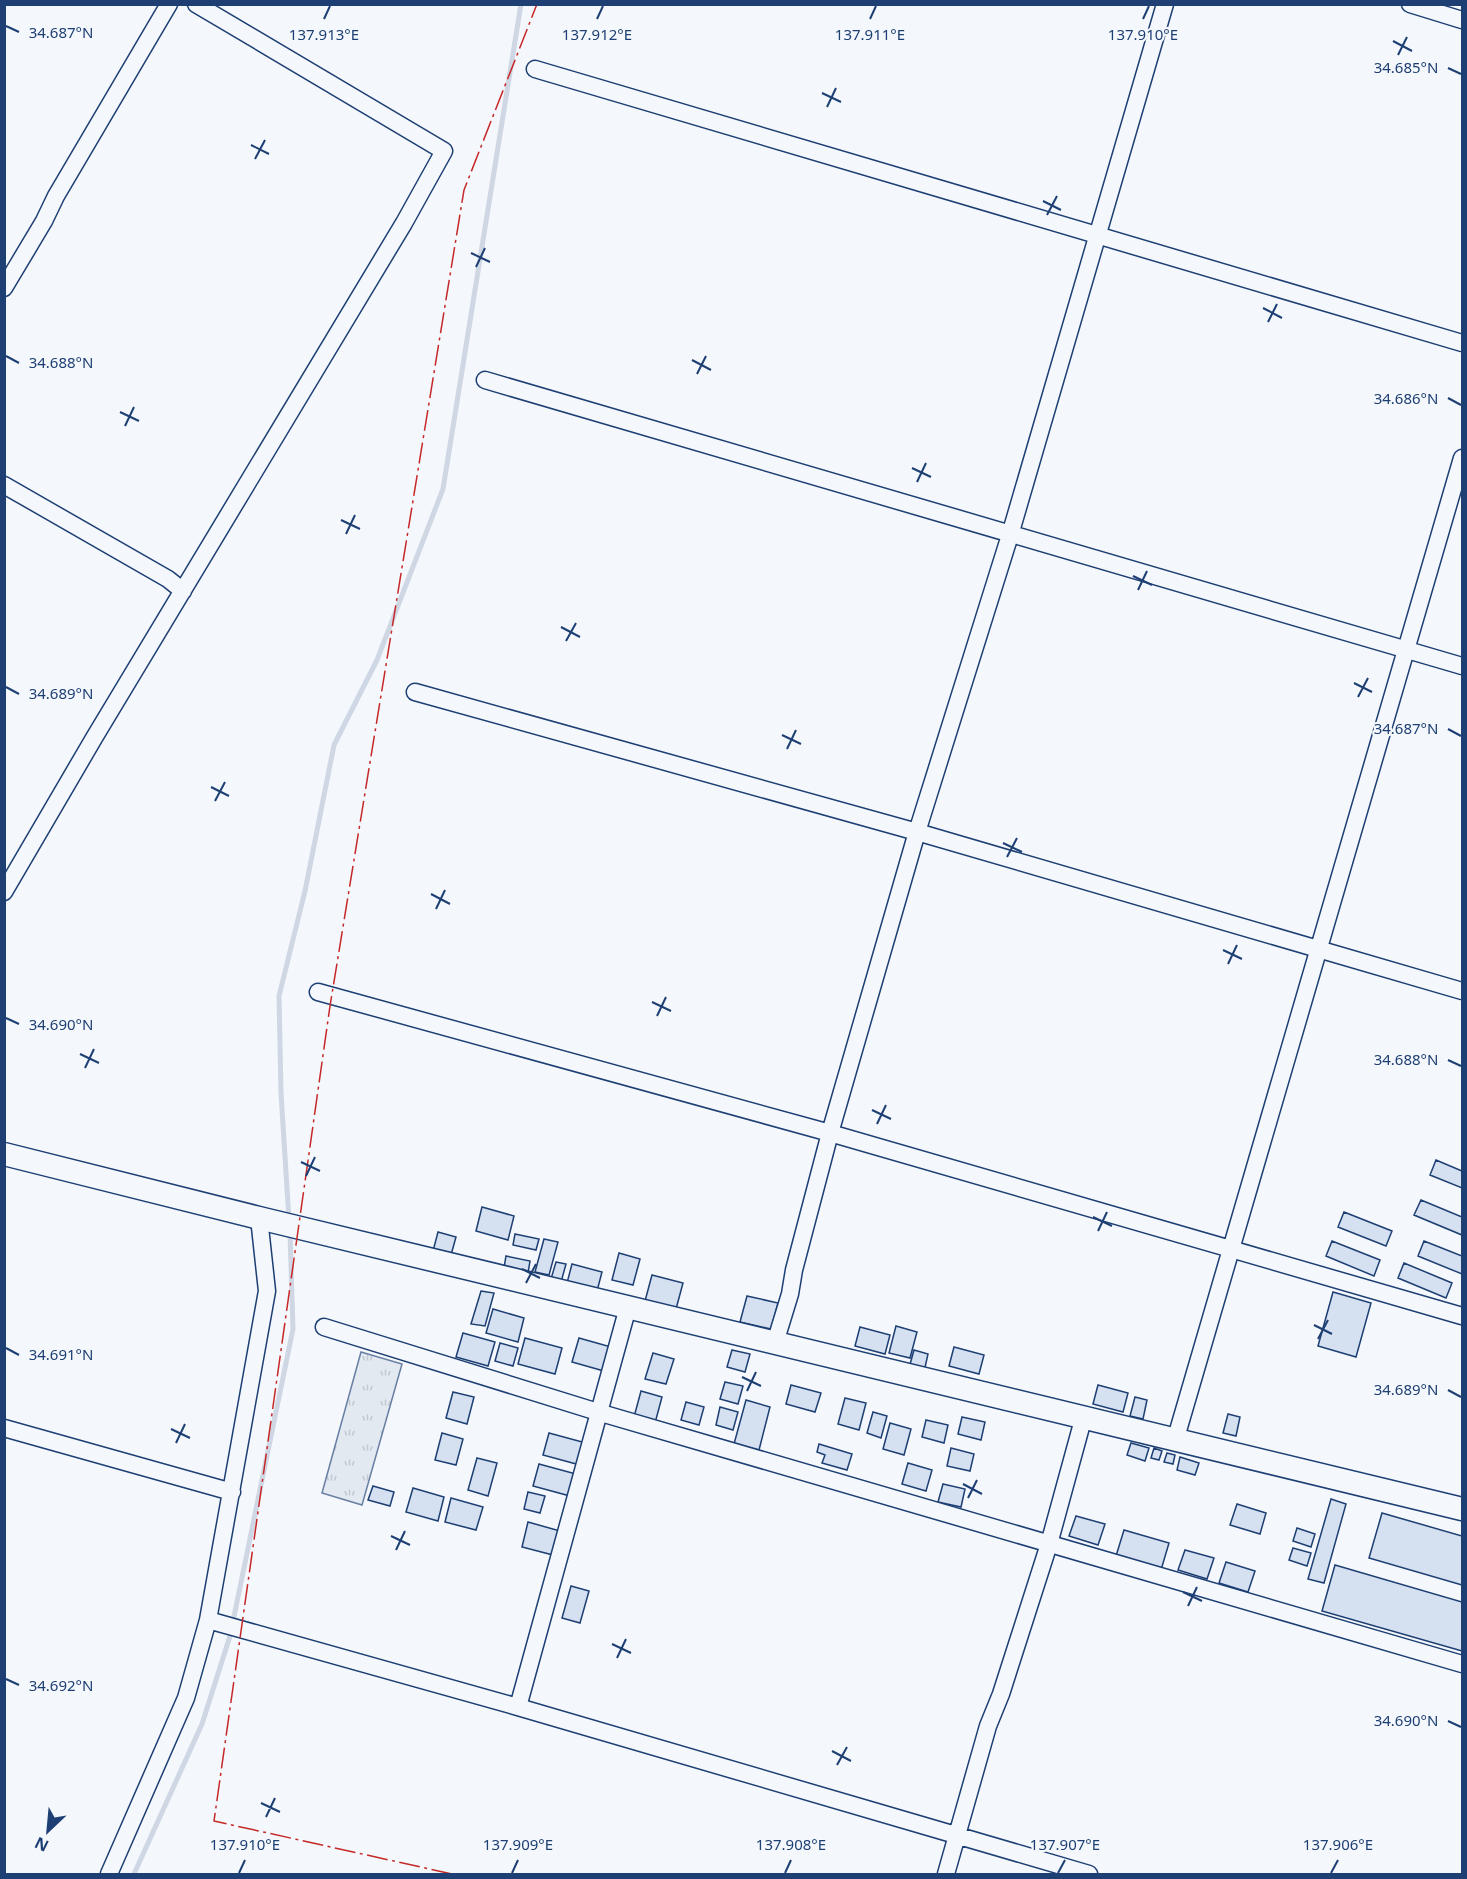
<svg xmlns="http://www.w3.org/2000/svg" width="1467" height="1879" viewBox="0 0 1467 1879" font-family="'Noto Sans',sans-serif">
	<defs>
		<pattern id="grass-tufts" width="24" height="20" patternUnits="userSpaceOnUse" patternTransform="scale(1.5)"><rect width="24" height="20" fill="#e3e9f0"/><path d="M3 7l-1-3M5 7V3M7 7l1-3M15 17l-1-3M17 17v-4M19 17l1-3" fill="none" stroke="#c2c9d1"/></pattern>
	</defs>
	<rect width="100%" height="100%" fill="#f4f7fb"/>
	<path fill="url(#grass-tufts)" stroke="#687fa3" stroke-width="1.5" d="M 361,1352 L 402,1364 L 362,1505 L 322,1493 Z"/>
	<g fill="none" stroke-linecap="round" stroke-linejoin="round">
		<path stroke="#cfd7e4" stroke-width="5" d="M 289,1220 L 281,1093 L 279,996 L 305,891 L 334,745 L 377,660 L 443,489 L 521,4
			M 134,1874 L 202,1724 L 230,1636 L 293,1329 L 290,1233"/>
	</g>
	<path fill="#d5e0f0" stroke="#1d3f73" stroke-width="1.5" d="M 1436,1160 L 1462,1171 L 1462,1188 L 1430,1175 Z
		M 1421,1200 L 1462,1217 L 1462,1235 L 1414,1215 Z
		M 482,1207 L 514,1216 L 508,1240 L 476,1231 Z
		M 1344,1212 L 1392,1231 L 1386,1246 L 1338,1227 Z
		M 438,1232 L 456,1237 L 451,1255 L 433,1251 Z
		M 515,1234 L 539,1239 L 536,1250 L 513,1245 Z
		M 544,1239 L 558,1242 L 549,1275 L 535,1272 Z
		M 1332,1241 L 1380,1260 L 1374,1276 L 1326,1256 Z
		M 1424,1241 L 1462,1256 L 1462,1274 L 1418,1256 Z
		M 619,1253 L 640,1259 L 633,1285 L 612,1280 Z
		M 506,1256 L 530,1261 L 528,1273 L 504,1268 Z
		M 556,1262 L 566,1264 L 561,1282 L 551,1279 Z
		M 1404,1263 L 1452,1283 L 1446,1298 L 1398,1278 Z
		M 572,1264 L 602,1272 L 597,1291 L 567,1283 Z
		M 652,1275 L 683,1283 L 676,1309 L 645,1301 Z
		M 481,1291 L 494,1293 L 485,1326 L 471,1324 Z
		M 1333,1292 L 1371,1303 L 1356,1357 L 1318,1346 Z
		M 747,1296 L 778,1303 L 771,1329 L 740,1322 Z
		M 493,1309 L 524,1318 L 518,1342 L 486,1333 Z
		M 896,1326 L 917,1332 L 910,1358 L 889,1353 Z
		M 860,1327 L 890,1335 L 885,1354 L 855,1346 Z
		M 463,1333 L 495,1342 L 488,1366 L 456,1357 Z
		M 525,1338 L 562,1348 L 555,1374 L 518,1364 Z
		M 579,1338 L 611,1347 L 604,1371 L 572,1362 Z
		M 500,1343 L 518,1348 L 513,1366 L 495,1361 Z
		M 954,1347 L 984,1355 L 979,1374 L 949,1366 Z
		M 732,1350 L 750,1354 L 745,1372 L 727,1367 Z
		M 914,1350 L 928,1354 L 924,1372 L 909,1368 Z
		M 653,1353 L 674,1359 L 666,1384 L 645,1379 Z
		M 725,1382 L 743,1386 L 738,1404 L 720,1399 Z
		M 791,1385 L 821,1393 L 815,1412 L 786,1404 Z
		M 1098,1385 L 1128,1393 L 1123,1412 L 1093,1404 Z
		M 641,1391 L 662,1397 L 655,1423 L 634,1417 Z
		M 453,1392 L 474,1397 L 467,1424 L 446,1418 Z
		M 1135,1397 L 1147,1400 L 1143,1419 L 1130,1416 Z
		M 845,1398 L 866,1403 L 859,1430 L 838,1424 Z
		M 746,1400 L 770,1407 L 759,1450 L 734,1444 Z
		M 686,1402 L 704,1407 L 699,1425 L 681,1420 Z
		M 720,1407 L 738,1412 L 733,1430 L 716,1425 Z
		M 873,1412 L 887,1416 L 881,1438 L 867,1433 Z
		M 1228,1414 L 1240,1417 L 1236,1436 L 1223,1433 Z
		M 962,1417 L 985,1422 L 981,1440 L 958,1434 Z
		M 926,1420 L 948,1425 L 944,1443 L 922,1437 Z
		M 890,1423 L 911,1429 L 904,1455 L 883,1449 Z
		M 442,1433 L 463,1439 L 456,1465 L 435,1460 Z
		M 549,1433 L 586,1443 L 580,1465 L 543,1455 Z
		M 1131,1443 L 1149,1448 L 1145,1461 L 1127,1455 Z
		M 819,1444 L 852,1454 L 847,1470 L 822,1463 L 825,1455 L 817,1452 Z
		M 951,1448 L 974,1454 L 970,1471 L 947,1466 Z
		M 1154,1448 L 1162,1451 L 1159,1460 L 1151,1458 Z
		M 1167,1453 L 1175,1455 L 1173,1464 L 1164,1462 Z
		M 1180,1457 L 1199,1463 L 1195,1475 L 1177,1470 Z
		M 477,1458 L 497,1463 L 488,1496 L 468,1490 Z
		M 908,1463 L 932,1470 L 926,1491 L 902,1484 Z
		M 539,1464 L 576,1474 L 570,1496 L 533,1486 Z
		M 943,1484 L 965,1489 L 961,1507 L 938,1502 Z
		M 373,1486 L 394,1492 L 390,1506 L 368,1500 Z
		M 413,1488 L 444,1497 L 438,1521 L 406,1512 Z
		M 528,1492 L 545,1496 L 540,1513 L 524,1509 Z
		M 451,1498 L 483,1507 L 476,1530 L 445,1522 Z
		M 1331,1499 L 1346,1504 L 1324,1583 L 1308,1579 Z
		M 1237,1504 L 1266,1513 L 1260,1534 L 1230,1525 Z
		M 1382,1513 L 1462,1536 L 1462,1585 L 1369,1558 Z
		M 1076,1516 L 1105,1524 L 1098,1545 L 1069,1536 Z
		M 528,1522 L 560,1531 L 553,1555 L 522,1547 Z
		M 1297,1528 L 1315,1534 L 1311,1547 L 1293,1541 Z
		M 1124,1530 L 1169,1543 L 1161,1570 L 1116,1556 Z
		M 1293,1548 L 1311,1553 L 1307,1566 L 1289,1560 Z
		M 1185,1550 L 1214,1558 L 1207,1579 L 1178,1570 Z
		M 1226,1562 L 1255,1571 L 1248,1592 L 1219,1583 Z
		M 1335,1565 L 1462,1602 L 1462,1651 L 1322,1611 Z
		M 571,1586 L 589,1591 L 580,1623 L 562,1618 Z"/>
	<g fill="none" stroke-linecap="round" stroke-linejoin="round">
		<g stroke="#1d3f73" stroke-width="19">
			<path id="street" d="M 1410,4 L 1462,20
				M 535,69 L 1462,343
				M 4,288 L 44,221 L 56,196 L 169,4
				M 485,380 L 1462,666
				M 4,485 L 168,579 L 183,591
				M 415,692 L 917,832 L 1462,991
				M 4,892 L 94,738 L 404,223 L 444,151 L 196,4
				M 318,992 L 830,1133 L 1462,1316
				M 324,1327 L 601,1413 L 1462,1664
				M 775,1343 L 790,1294 L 794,1270 L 830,1133 L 867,1005 L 917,832 L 1010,535 L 1165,4
				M 4,1428 L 232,1492
				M 1175,1441 L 1462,458
				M 208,1620 L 518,1707 L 1089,1874
				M 518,1707 L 628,1307
				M 109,1874 L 186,1698 L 208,1620 L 267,1291 L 259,1218
				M 946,1874 L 988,1726 L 1001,1694 L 1049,1544 L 1084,1416"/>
		</g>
		<g stroke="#1d3f73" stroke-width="25">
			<path id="secondary" d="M 4,1154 L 259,1218 L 1462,1509"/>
		</g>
		<use href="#street" stroke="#f4f7fb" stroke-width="16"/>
		<use href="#secondary" stroke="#f4f7fb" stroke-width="22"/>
		<path stroke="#c62828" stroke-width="1.5" stroke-dasharray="21 4.5 3 4.5" stroke-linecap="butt" d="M 452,1874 L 214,1821 L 330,1006 L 464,190 L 537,4"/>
	</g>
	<path fill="none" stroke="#1d3f73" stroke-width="2" d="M 324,19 L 330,6M 597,19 L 603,6M 870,19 L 876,6M 1143,19 L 1149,6M 6,26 L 19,32M 1393,41 L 1412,51M 1398,55 L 1407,37M 1448,68 L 1461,74M 822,93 L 841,102M 827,107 L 836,88M 251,145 L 269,154M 255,159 L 265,140M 1043,201 L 1061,210M 1047,215 L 1057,196M 471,253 L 490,262M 476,267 L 485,248M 1263,308 L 1282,318M 1268,322 L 1277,304M 6,356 L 19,363M 692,360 L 711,370M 697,374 L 706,356M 1448,398 L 1461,405M 120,412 L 139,421M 125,426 L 134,407M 912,468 L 931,477M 917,482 L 926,463M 341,520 L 360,529M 346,534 L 355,515M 1133,576 L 1152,585M 1138,590 L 1147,571M 561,627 L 580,637M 566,641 L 576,623M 1354,683 L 1372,692M 6,687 L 19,694M 1358,697 L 1368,678M 1448,729 L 1461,736M 782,735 L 801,744M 787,749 L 796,730M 211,787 L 229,796M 215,801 L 225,782M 1003,843 L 1022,852M 1007,857 L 1017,838M 431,894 L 450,904M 436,909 L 445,890M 1223,950 L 1242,959M 1228,964 L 1237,945M 652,1002 L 671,1011M 657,1016 L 666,997M 6,1018 L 19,1024M 80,1054 L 99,1063M 1448,1060 L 1461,1066M 85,1068 L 94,1049M 872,1110 L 891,1119M 877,1124 L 886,1105M 301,1162 L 320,1171M 306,1176 L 315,1157M 1093,1217 L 1112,1226M 1098,1231 L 1107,1212M 522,1269 L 540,1278M 526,1283 L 536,1264M 1314,1325 L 1332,1334M 1318,1339 L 1328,1320M 6,1348 L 19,1355M 742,1377 L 761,1386M 1448,1390 L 1461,1397M 747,1391 L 756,1372M 171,1429 L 190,1438M 176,1443 L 185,1424M 963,1484 L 982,1494M 968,1498 L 977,1480M 391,1536 L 410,1545M 396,1550 L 405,1531M 1183,1592 L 1202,1601M 1188,1606 L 1197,1587M 612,1644 L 631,1653M 617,1658 L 626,1639M 6,1679 L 19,1685M 1448,1721 L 1461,1727M 832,1751 L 851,1761M 837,1765 L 847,1747M 261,1803 L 280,1812M 266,1817 L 275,1798M 239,1873 L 245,1860M 512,1873 L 518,1860M 785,1873 L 791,1860M 1058,1873 L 1065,1860M 1331,1873 L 1338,1860"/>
	<g font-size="15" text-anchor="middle" fill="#1d3f73" stroke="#f4f7fb" stroke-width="4.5" stroke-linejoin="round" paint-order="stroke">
		<text x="61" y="38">34.687°N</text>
		<text x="324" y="40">137.913°E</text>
		<text x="597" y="40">137.912°E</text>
		<text x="870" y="40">137.911°E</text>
		<text x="1143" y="40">137.910°E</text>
		<text x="1406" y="73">34.685°N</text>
		<text x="61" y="368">34.688°N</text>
		<text x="1406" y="404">34.686°N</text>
		<text x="61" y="699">34.689°N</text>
		<text x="1406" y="734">34.687°N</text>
		<text x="61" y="1030">34.690°N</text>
		<text x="1406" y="1065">34.688°N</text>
		<text x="61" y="1360">34.691°N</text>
		<text x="1406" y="1395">34.689°N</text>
		<text x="61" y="1691">34.692°N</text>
		<text x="1406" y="1726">34.690°N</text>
		<text x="245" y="1850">137.910°E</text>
		<text x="518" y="1850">137.909°E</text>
		<text x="791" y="1850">137.908°E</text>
		<text x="1065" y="1850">137.907°E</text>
		<text x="1338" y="1850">137.906°E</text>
	</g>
	<rect width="1467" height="1879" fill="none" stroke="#1d3f73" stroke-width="12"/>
	<g transform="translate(48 1831) rotate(206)" stroke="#f4f7fb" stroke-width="4.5" paint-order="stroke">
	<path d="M0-4.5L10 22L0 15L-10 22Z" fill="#1d3f73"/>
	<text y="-9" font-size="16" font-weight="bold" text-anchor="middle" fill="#1d3f73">N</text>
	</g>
</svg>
